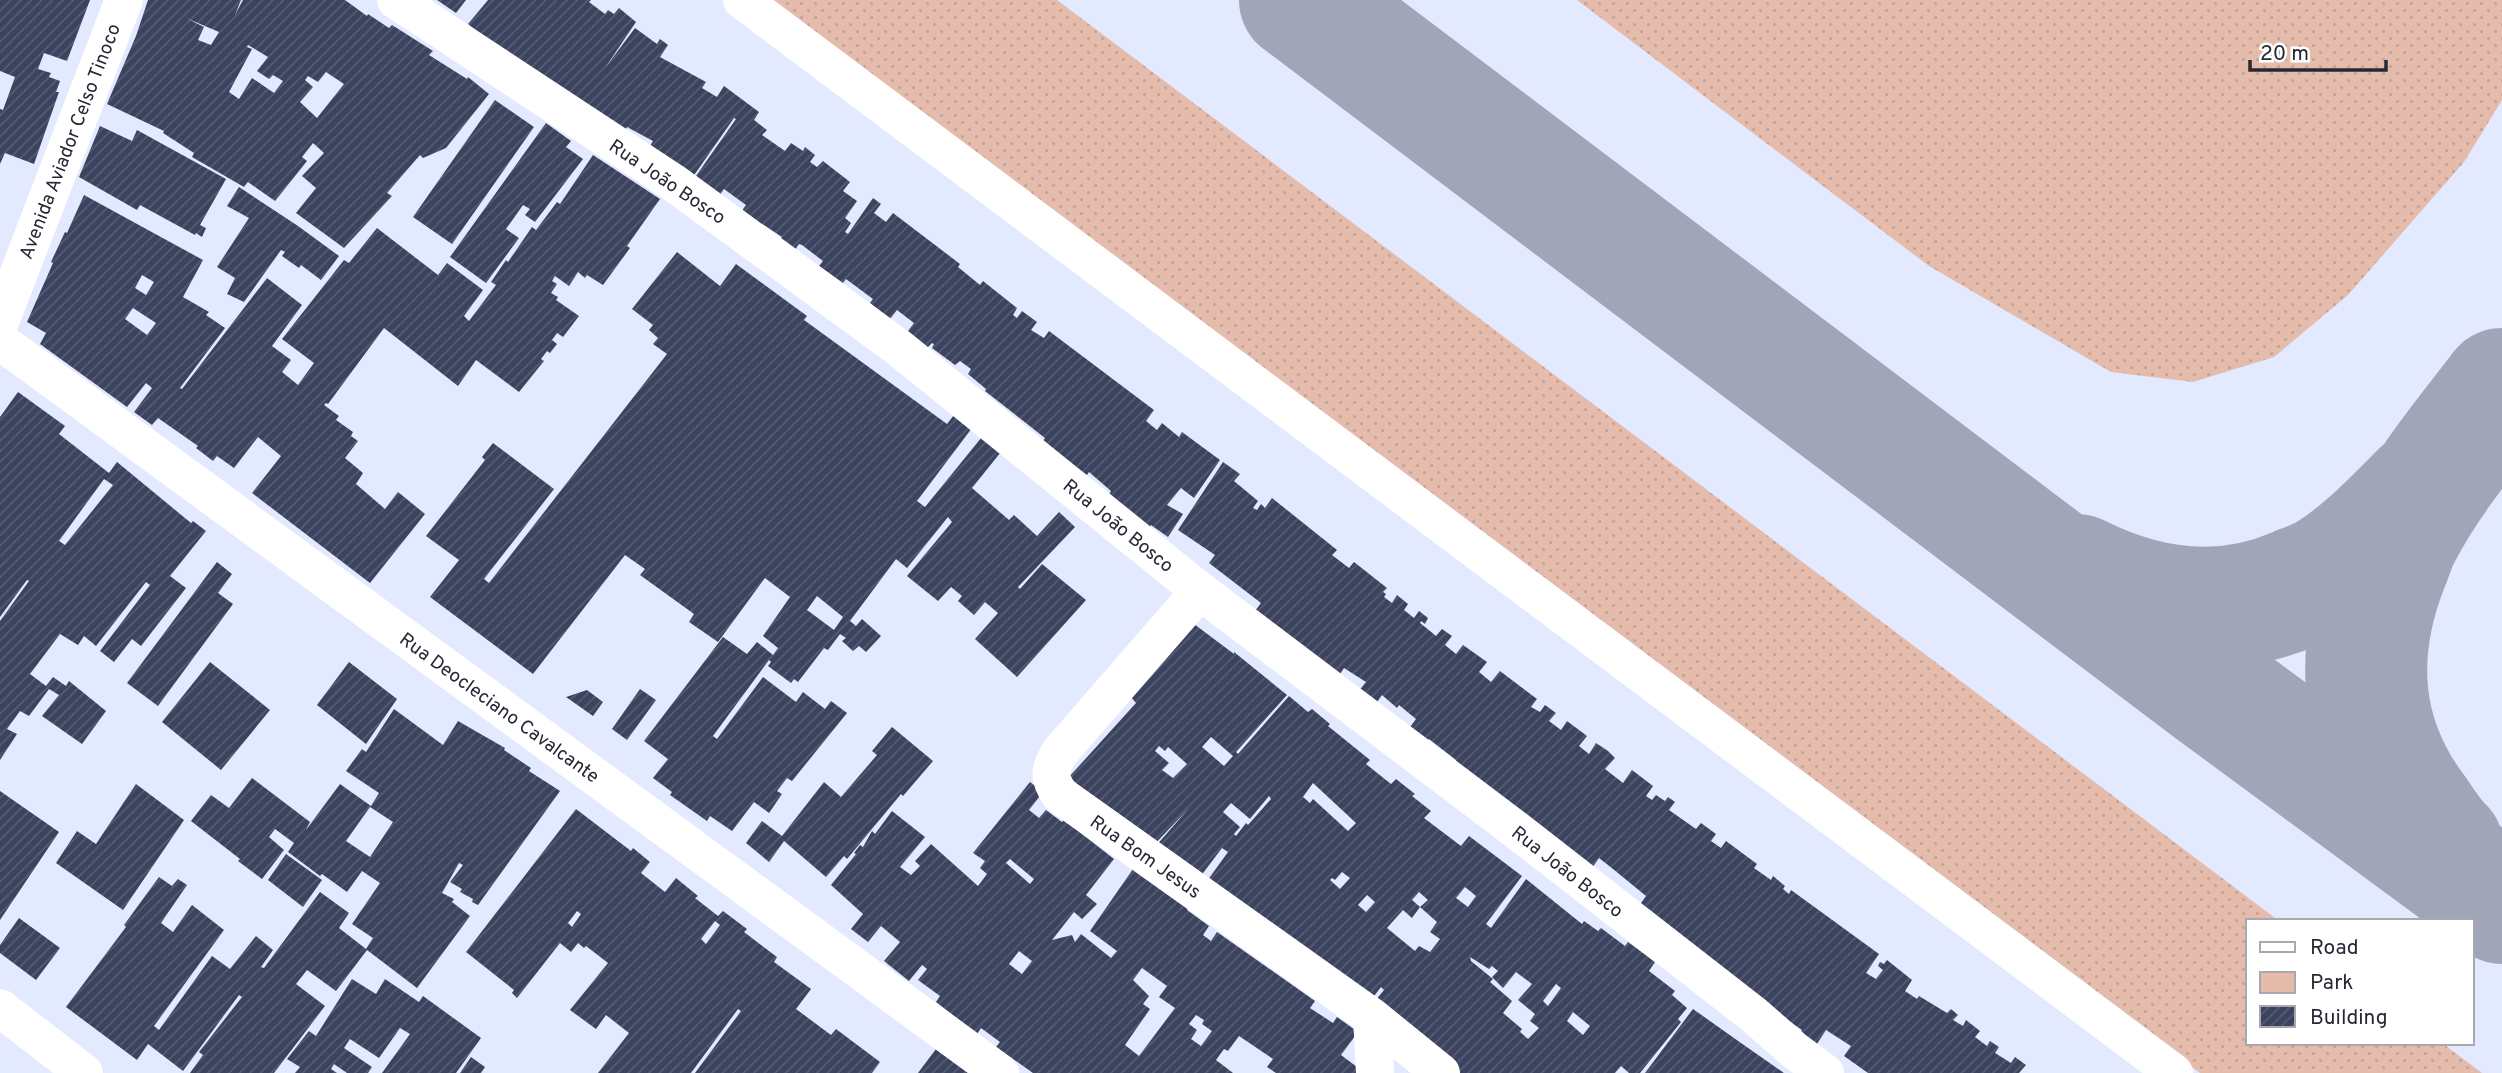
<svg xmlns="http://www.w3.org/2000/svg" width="2502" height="1073" viewBox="0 0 2502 1073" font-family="Overpass,sans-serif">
	<defs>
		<pattern id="green-dots" width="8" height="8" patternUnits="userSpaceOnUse" patternTransform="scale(1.75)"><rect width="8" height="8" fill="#e5bcac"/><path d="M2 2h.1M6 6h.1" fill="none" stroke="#c4a295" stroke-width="1.8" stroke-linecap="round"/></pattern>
		<pattern id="building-hatch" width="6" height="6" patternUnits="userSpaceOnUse" patternTransform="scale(1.75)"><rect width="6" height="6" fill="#3c435f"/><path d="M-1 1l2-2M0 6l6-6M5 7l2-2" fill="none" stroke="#565c73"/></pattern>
	</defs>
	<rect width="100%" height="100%" fill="#e3e9fe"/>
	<path fill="url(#green-dots)" d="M 772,0 L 1057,0 L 2279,921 L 2248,921 L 2248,1043 L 2442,1043 L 2482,1073 L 2200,1073 Z
		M 1577,0 L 2502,0 L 2502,100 L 2464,162 L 2348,295 L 2274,357 L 2193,382 L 2111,372 L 1929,266 Z"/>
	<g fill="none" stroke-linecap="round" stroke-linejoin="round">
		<path stroke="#a0a6b8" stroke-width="122" d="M 1300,0 L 2213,690 L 2502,903
			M 2077,575 C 2148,611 2224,620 2297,588 C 2307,584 2318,580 2327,575 C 2363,553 2393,521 2423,491
			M 2443,848 C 2433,838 2425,826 2417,814 C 2359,738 2353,655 2387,567 C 2392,556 2395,543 2401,533 C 2428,481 2467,435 2502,389"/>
	</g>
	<path fill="url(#building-hatch)" fill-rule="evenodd" d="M 0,0 L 90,0 L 67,61 L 44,53 L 38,69 L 51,73 L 49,77 L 60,81 L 56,92 L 59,92 L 34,164 L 5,153 L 0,164 L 0,109 L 3,110 L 15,77 L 0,71 Z
		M 148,0 L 241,0 L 235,15 L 243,0 L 345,0 L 367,16 L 368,14 L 389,28 L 392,25 L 433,51 L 429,55 L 467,79 L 468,77 L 489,94 L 446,148 L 423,158 L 420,155 L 387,193 L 392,196 L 344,248 L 296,213 L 316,188 L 302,176 L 324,153 L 313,143 L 302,157 L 307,161 L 275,201 L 248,182 L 244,187 L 192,157 L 194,153 L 163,133 L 164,131 L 107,104 L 136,36 ZM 186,18 L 219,32 L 211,45 L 198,40 L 204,27 ZM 248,45 L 268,57 L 257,71 L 269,79 L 273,75 L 283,81 L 274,93 L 252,78 L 239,99 L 229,92 L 252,49 L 247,47 ZM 326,72 L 344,84 L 317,118 L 300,102 L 313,87 L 305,80 L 308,76 L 318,82 Z
		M 437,0 L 466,0 L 456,13 Z
		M 488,0 L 591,0 L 589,2 L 605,14 L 608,10 L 614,14 L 619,8 L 636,22 L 605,68 L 635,28 L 657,44 L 660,39 L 668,45 L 660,57 L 706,82 L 702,88 L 717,97 L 724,86 L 759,112 L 754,120 L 767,130 L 762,135 L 785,151 L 791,143 L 803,151 L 805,147 L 815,155 L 810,162 L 817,167 L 823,161 L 850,182 L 843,191 L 857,201 L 845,218 L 851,223 L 845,232 L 848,234 L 873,198 L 881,204 L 874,213 L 886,222 L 893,213 L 960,264 L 958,267 L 980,285 L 983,281 L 1017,308 L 1013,315 L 1017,318 L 1022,311 L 1037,322 L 1031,330 L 1044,338 L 1049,331 L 1142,401 L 1154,410 L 1146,421 L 1157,430 L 1162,423 L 1179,437 L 1182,432 L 1220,460 L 1194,498 L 1181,488 L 1167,505 L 1183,514 L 1168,537 L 1151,525 L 1146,533 L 1108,496 L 1111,491 L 1089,472 L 1087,475 L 1066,460 L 1043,441 L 1045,438 L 985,391 L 986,389 L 968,374 L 971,369 L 960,361 L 955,365 L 932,348 L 934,344 L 932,343 L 927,348 L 908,331 L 914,323 L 897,310 L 890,319 L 870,303 L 873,299 L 846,279 L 843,283 L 819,266 L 823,261 L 802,245 L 799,244 L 794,251 L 779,240 L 782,237 L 764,225 L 739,215 L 746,205 L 724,189 L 717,199 L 691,183 L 736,119 L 734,118 L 690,181 L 650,146 L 653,141 L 627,127 L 623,133 L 494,46 L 468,24 Z
		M 495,100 L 534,127 L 452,244 L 413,217 Z
		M 546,123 L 571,141 L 566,147 L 583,159 L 535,222 L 525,215 L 530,209 L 523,205 L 506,229 L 519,238 L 486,283 L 450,257 Z
		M 100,126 L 132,141 L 137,130 L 226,179 L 200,225 L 206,228 L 202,237 L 196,233 L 195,235 L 140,205 L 137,210 L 79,177 Z
		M 593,155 L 660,199 L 627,246 L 630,248 L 603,285 L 587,275 L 585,278 L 578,272 L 569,286 L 555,276 L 552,281 L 557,284 L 551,293 L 558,297 L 556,300 L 579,316 L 563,337 L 557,333 L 552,340 L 557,344 L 550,353 L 547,351 L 541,359 L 544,361 L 519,392 L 476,360 L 458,386 L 384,328 L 328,404 L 326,403 L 324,405 L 339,416 L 336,420 L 353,432 L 351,436 L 358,441 L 345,458 L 363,473 L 356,484 L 385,509 L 398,492 L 425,514 L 370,583 L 252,493 L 281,456 L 258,437 L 234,468 L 217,456 L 213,461 L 196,448 L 198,446 L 158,418 L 152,425 L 134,412 L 152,388 L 146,383 L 127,407 L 40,344 L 46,333 L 27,322 L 53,263 L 51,262 L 65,232 L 67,233 L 84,195 L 203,260 L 183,297 L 209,312 L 206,315 L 225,328 L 180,388 L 182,389 L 267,278 L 302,305 L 272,346 L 291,360 L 282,372 L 298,385 L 314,363 L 282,339 L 344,260 L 349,263 L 377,228 L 438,275 L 447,263 L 483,290 L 464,316 L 469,321 L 496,285 L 491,282 L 506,260 L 508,262 L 532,227 L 536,230 L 557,202 L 560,204 ZM 142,275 L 154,282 L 146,295 L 135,288 ZM 133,308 L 156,323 L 147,335 L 125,319 Z
		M 239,187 L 298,226 L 339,256 L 321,280 L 301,265 L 299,268 L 282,256 L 285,252 L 281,250 L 244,302 L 227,294 L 235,278 L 217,267 L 249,218 L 227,206 Z
		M 677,252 L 720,286 L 736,264 L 807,316 L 804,320 L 947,424 L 954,415 L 972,428 L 917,501 L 925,507 L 986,432 L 1005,447 L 972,488 L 1009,520 L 1014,515 L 1037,536 L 1059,512 L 1075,527 L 1018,587 L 1020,589 L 1042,564 L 1086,600 L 1017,677 L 975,639 L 998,613 L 985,602 L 974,615 L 958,601 L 962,596 L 951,587 L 938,601 L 907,576 L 952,522 L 948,517 L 907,568 L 896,559 L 850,621 L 856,626 L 862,619 L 881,636 L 866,652 L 859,646 L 853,651 L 842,641 L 846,638 L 840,634 L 828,650 L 824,648 L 798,682 L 794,679 L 791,683 L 768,666 L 771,662 L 769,660 L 713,736 L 717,739 L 763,677 L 796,702 L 803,692 L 825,709 L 831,701 L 847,713 L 792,781 L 787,778 L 777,791 L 782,794 L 769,813 L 754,802 L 732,831 L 710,816 L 707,821 L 670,795 L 672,792 L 653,778 L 668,759 L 644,741 L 723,637 L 747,654 L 757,642 L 773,655 L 778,648 L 763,636 L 790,597 L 765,578 L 718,642 L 689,622 L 694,614 L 640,575 L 645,569 L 625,555 L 533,674 L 430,597 L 459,560 L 426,536 L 485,460 L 482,457 L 493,443 L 554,489 L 484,579 L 489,583 L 667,354 L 653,344 L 658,338 L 649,330 L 653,325 L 632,309 ZM 817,596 L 843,617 L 834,630 L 807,610 Z
		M 18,392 L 65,426 L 59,434 L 109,473 L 117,462 L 191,523 L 193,521 L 206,531 L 170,576 L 186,588 L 141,646 L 132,639 L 114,662 L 100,651 L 150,585 L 146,582 L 96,646 L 84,636 L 78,645 L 60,634 L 30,674 L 46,686 L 53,677 L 66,686 L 69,681 L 106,711 L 82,744 L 42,716 L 59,695 L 49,689 L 29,716 L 20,711 L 7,729 L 17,734 L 0,760 L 0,621 L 29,581 L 27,580 L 0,617 L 0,417 ZM 104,479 L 113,485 L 65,545 L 59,541 Z
		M 1223,462 L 1240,474 L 1234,481 L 1258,501 L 1253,508 L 1257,510 L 1261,504 L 1265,508 L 1272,498 L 1337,550 L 1332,555 L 1349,568 L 1354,562 L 1387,588 L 1383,592 L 1386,594 L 1384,597 L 1392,603 L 1397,595 L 1408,604 L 1404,610 L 1414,618 L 1419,611 L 1428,618 L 1425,624 L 1421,621 L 1420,623 L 1430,631 L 1436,636 L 1442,629 L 1452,636 L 1445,645 L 1456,654 L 1463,645 L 1487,662 L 1479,672 L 1491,682 L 1500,671 L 1537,699 L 1531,707 L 1540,712 L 1545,705 L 1556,713 L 1549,721 L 1561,730 L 1567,721 L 1587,736 L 1579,746 L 1589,754 L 1596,743 L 1608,751 L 1615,758 L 1605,769 L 1623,783 L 1632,770 L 1653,786 L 1646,796 L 1652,800 L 1656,795 L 1665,801 L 1668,797 L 1675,802 L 1669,810 L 1696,829 L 1701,823 L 1716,834 L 1711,841 L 1721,848 L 1726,841 L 1757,864 L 1754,868 L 1771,880 L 1773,876 L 1785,886 L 1783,889 L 1789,894 L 1791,890 L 1879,954 L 1866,973 L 1876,979 L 1883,970 L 1878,966 L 1880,962 L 1884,964 L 1887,960 L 1912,980 L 1905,991 L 1917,999 L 1919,996 L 1947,1013 L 1951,1009 L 1958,1015 L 1953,1020 L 1963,1026 L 1966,1020 L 1980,1031 L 1975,1037 L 1987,1046 L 1990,1041 L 1999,1047 L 1995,1053 L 2011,1063 L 2015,1057 L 2026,1065 L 2019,1073 L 1868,1073 L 1844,1056 L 1851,1046 L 1826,1030 L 1811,1053 L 1794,1042 L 1802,1030 L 1762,1002 L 1639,906 L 1646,896 L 1613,869 L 1599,858 L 1588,874 L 1454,763 L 1456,760 L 1429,739 L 1426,742 L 1408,730 L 1416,719 L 1399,705 L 1397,708 L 1382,695 L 1375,705 L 1358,692 L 1366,682 L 1344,668 L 1338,677 L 1252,615 L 1261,603 L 1209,563 L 1215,555 L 1178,530 Z
		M 217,562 L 232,574 L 218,593 L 233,604 L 158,706 L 127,683 Z
		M 1194,624 L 1234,654 L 1234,652 L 1287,695 L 1236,752 L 1238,754 L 1289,696 L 1308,712 L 1312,709 L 1330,724 L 1328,726 L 1370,760 L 1366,764 L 1391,784 L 1396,779 L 1415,794 L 1412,796 L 1431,811 L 1424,818 L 1461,846 L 1469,836 L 1522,876 L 1486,924 L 1491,928 L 1526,879 L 1582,924 L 1584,921 L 1598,931 L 1601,928 L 1625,946 L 1628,942 L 1655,962 L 1649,971 L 1675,991 L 1672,995 L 1687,1008 L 1678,1019 L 1681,1022 L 1640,1073 L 1629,1073 L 1621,1066 L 1615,1073 L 1457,1073 L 1370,1007 L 1384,990 L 1381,987 L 1368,1004 L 1202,888 L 1228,852 L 1222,848 L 1197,881 L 1154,848 L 1190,807 L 1151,848 L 1069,777 L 1136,703 L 1131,697 ZM 1211,737 L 1233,756 L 1224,766 L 1202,747 ZM 1159,746 L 1165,751 L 1168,747 L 1187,764 L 1173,778 L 1162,770 L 1169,763 L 1155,751 ZM 1313,783 L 1356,823 L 1348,831 L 1313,799 L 1310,803 L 1303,797 ZM 1269,796 L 1271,799 L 1248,825 L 1246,823 L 1236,836 L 1234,834 L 1240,827 L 1223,812 L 1231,803 L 1250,819 ZM 1342,872 L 1350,878 L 1340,889 L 1330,880 L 1332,878 L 1335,880 ZM 1465,887 L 1476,896 L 1468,907 L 1456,898 ZM 1419,892 L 1428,900 L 1420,907 L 1437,922 L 1430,932 L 1440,939 L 1430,952 L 1419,946 L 1415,951 L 1387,928 L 1403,910 L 1412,918 L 1420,907 L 1412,900 ZM 1367,895 L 1375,902 L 1366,912 L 1358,905 ZM 1470,957 L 1489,969 L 1492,966 L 1498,971 L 1492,977 L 1503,988 L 1516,972 L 1532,984 L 1518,1000 L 1535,1014 L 1530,1021 L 1539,1028 L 1528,1039 L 1520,1032 L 1522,1029 L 1503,1013 L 1512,1001 L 1490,982 L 1493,979 L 1471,961 ZM 1556,984 L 1561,988 L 1548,1006 L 1543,1001 ZM 1573,1012 L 1590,1026 L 1583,1035 L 1567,1021 Z
		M 210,662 L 270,710 L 221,770 L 162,722 Z
		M 349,662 L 397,699 L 366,744 L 317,705 Z
		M 640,689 L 656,700 L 627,740 L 612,729 Z
		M 587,690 L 603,702 L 593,716 L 566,697 Z
		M 394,709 L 443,745 L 458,721 L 505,748 L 504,750 L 531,768 L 529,771 L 560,791 L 478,905 L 472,902 L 473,899 L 460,892 L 462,889 L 450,882 L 463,865 L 459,863 L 442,893 L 454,899 L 452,902 L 470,916 L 417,988 L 367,950 L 336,991 L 307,970 L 296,984 L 325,1006 L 274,1073 L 190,1073 L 203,1055 L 199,1052 L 242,997 L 239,995 L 183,1071 L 148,1044 L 137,1060 L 66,1007 L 126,927 L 124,925 L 159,877 L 172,886 L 178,879 L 187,885 L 161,923 L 173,932 L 192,905 L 224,930 L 154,1026 L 159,1030 L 212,956 L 230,969 L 256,936 L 273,950 L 261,967 L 264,968 L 320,892 L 349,913 L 339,928 L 366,949 L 373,938 L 352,924 L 380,883 L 362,871 L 347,892 L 322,874 L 320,876 L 288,852 L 294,843 L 275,829 L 269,837 L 284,850 L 262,879 L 238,861 L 240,859 L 191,821 L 211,795 L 229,808 L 252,778 L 310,822 L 306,830 L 340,784 L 371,806 L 379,793 L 346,771 L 362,749 L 366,752 ZM 370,807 L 393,822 L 370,857 L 346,841 Z
		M 892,727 L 933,761 L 903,796 L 901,794 L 847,859 L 844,856 L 826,877 L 784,841 L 769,862 L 746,843 L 762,821 L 782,836 L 824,782 L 841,797 L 877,755 L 872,751 Z
		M 1030,782 L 1043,792 L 1029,810 L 1039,818 L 1046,810 L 1062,822 L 1064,820 L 1114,859 L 1086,895 L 1097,904 L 1082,919 L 1074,912 L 1052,940 L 1072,935 L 1075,942 L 1081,934 L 1111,958 L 1117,951 L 1090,931 L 1133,869 L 1188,908 L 1187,910 L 1209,926 L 1203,935 L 1211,941 L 1217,932 L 1315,1001 L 1310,1008 L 1333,1023 L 1337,1017 L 1358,1032 L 1341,1055 L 1361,1070 L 1359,1073 L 1276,1073 L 1267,1067 L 1273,1059 L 1239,1036 L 1228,1051 L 1224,1049 L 1216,1060 L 1233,1073 L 1033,1073 L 996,1047 L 1000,1042 L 981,1028 L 977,1034 L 936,1002 L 940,996 L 918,980 L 927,969 L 922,965 L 909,981 L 884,961 L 900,942 L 881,926 L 868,942 L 851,929 L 863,914 L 831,885 L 856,854 L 854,853 L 860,845 L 863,847 L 872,831 L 875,834 L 892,811 L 925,837 L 900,867 L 911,875 L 920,866 L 915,861 L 931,844 L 978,886 L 987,874 L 980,868 L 985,861 L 973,853 ZM 1010,859 L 1034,879 L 1030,884 L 1006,863 ZM 1019,951 L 1032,961 L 1022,974 L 1009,964 ZM 1142,968 L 1167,986 L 1159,997 L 1175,1008 L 1139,1056 L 1125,1045 L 1150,1009 L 1143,1004 L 1149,996 L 1133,980 ZM 1196,1015 L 1204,1020 L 1202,1024 L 1212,1031 L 1201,1046 L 1191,1039 L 1197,1030 L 1189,1024 Z
		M 136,784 L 184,820 L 123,910 L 56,863 L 77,831 L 96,844 Z
		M 0,791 L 59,832 L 0,920 Z
		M 576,809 L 631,851 L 633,848 L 650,862 L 641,873 L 665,892 L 676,878 L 698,896 L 695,898 L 718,916 L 723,911 L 747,929 L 744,932 L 777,957 L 774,962 L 811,989 L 796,1009 L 831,1035 L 836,1029 L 880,1062 L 872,1073 L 695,1073 L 741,1011 L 738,1009 L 691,1073 L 598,1073 L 629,1033 L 606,1015 L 596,1029 L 570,1010 L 608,963 L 586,946 L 584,948 L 578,943 L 571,952 L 560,943 L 517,998 L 512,993 L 514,990 L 466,952 ZM 577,911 L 581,914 L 572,927 L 568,923 ZM 715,921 L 720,925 L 706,944 L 701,939 Z
		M 286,854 L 322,880 L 303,907 L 268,880 Z
		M 19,918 L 60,948 L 36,980 L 0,953 L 0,945 Z
		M 352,979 L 376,994 L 385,979 L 419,1002 L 423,996 L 481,1038 L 456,1073 L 382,1073 L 410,1034 L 400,1028 L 379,1058 L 350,1039 L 344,1048 L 372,1067 L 368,1073 L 347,1073 L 334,1064 L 331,1069 L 337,1073 L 295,1073 L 300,1067 L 287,1059 L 309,1031 L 316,1036 Z
		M 1693,1009 L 1741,1043 L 1784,1073 L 1645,1073 Z
		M 936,1049 L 971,1073 L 918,1073 Z
		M 471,1057 L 485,1067 L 481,1073 L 460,1073 Z"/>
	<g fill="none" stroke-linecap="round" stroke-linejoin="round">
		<path stroke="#fff" stroke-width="38" d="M 396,0 L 674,183 L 899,348 L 1200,591 L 1515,829 L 1754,1015 L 1794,1050 L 1825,1073
			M 742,0 L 2174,1073
			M 0,322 L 124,0
			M 0,341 L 1000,1073
			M 1200,591 L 1060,752 C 1049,771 1048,777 1060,795 L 1372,1017 L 1441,1073
			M 0,1008 L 84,1073
			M 1372,1017 L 1375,1073"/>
	</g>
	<g text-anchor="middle" stroke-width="7" stroke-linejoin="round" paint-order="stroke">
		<g font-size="19" fill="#252835" stroke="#fff">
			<text transform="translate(69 141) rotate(-69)" y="7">Avenida Aviador Celso Tinoco</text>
			<text transform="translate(668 181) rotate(34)" y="7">Rua João Bosco</text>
			<text transform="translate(1119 525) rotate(39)" y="7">Rua João Bosco</text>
			<text transform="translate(500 707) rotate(36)" y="7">Rua Deocleciano Cavalcante</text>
			<text transform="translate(1146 856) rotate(35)" y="7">Rua Bom Jesus</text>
			<text transform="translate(1568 871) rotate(38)" y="7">Rua João Bosco</text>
		</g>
	</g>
	<rect x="2246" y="919" width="228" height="126" fill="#ffffff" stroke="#a8a9ae" stroke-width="2"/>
	<rect x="2260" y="942" width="35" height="10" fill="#ffffff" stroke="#a8a9ae" stroke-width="2"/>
	<text x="2310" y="954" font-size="21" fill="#252835">Road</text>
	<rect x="2260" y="972" width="35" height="21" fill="#e5bcac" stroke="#a8a9ae" stroke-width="2"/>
	<text x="2310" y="989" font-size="21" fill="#252835">Park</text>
	<rect x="2260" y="1006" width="35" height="21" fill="url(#building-hatch)" stroke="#a8a9ae" stroke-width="2"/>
	<text x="2310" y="1024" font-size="21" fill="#252835">Building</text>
	<path d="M2250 60v10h136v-10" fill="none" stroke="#252835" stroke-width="3.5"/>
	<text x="2260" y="60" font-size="21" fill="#252835" stroke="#ffffff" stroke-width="5" paint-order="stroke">20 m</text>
</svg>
